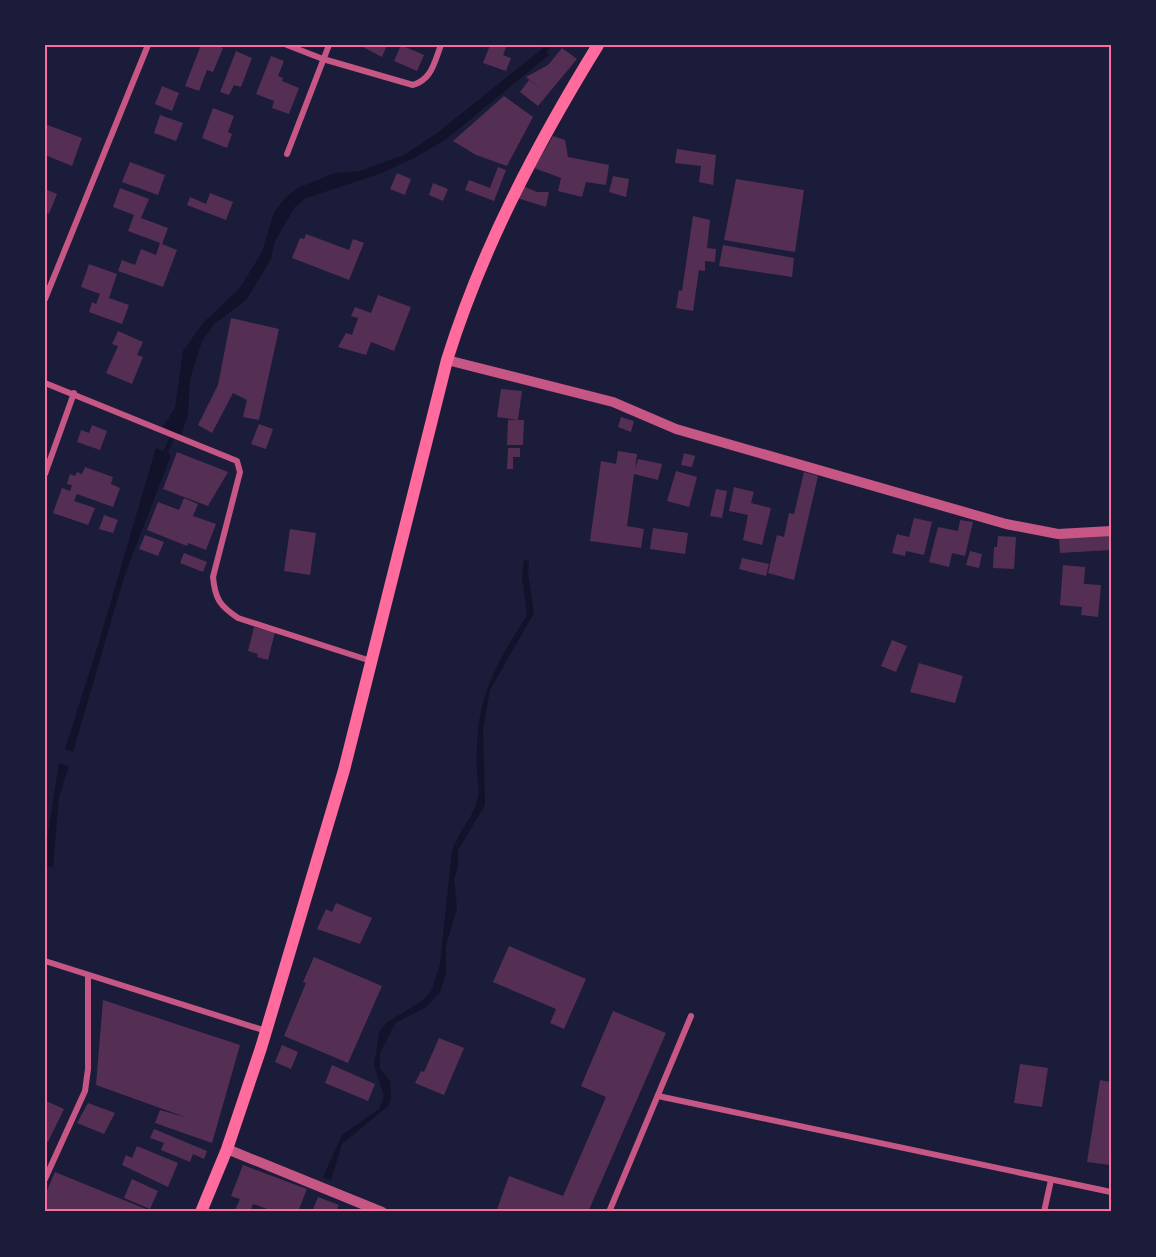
<svg xmlns="http://www.w3.org/2000/svg" width="1156" height="1257" viewBox="0 0 1156 1257" font-family="'Noto Sans',sans-serif">
	<rect width="100%" height="100%" fill="#1b1b3a"/>
	<path fill="#12122b" d="M 542,49 L 549,55 L 445,140 L 414,158 L 379,174 L 306,198 L 295,207 L 275,241 L 271,259 L 247,299 L 213,325 L 202,341 L 190,379 L 188,414 L 181,436 L 163,427 L 175,408 L 183,351 L 204,322 L 240,288 L 262,252 L 274,212 L 286,197 L 298,188 L 335,173 L 360,171 L 404,155 L 436,134 Z
		M 156,448 L 171,455 L 124,577 L 73,752 L 65,749 L 99,642 Z
		M 524,560 L 529,561 L 528,574 L 534,613 L 490,690 L 483,728 L 485,805 L 458,850 L 458,868 L 454,878 L 457,908 L 446,945 L 446,973 L 440,992 L 426,1007 L 395,1023 L 380,1053 L 380,1068 L 390,1082 L 391,1100 L 388,1106 L 342,1144 L 331,1180 L 323,1177 L 342,1135 L 379,1109 L 384,1096 L 374,1065 L 379,1033 L 386,1023 L 423,1000 L 432,990 L 440,964 L 452,851 C 458,831 474,818 478,797 C 480,789 477,779 477,770 C 476,758 477,745 478,733 C 481,687 504,652 527,615 L 522,577 Z
		M 59,763 L 69,766 L 59,797 L 53,867 L 45,866 L 45,853 Z"/>
	<g fill="none" stroke-linecap="round" stroke-linejoin="round">
		<path stroke="#12122b" stroke-width="4.5" d="M 541,53 L 550,45
			M 163,458 L 174,433"/>
	</g>
	<path fill="#542f53" d="M 201,45 L 218,45 L 223,48 L 213,72 L 207,70 L 199,91 L 185,86 Z
		M 359,45 L 387,45 L 382,57 Z
		M 401,45 L 424,55 L 417,71 L 394,61 Z
		M 490,45 L 507,45 L 503,55 L 511,58 L 506,71 L 483,63 Z
		M 562,48 L 577,59 L 538,106 L 520,92 L 529,80 L 543,91 L 526,77 L 548,65 Z
		M 236,51 L 252,58 L 241,87 L 234,85 L 229,95 L 220,92 Z
		M 271,56 L 284,61 L 278,76 L 283,78 L 282,81 L 299,88 L 289,114 L 272,108 L 274,101 L 256,94 Z
		M 162,86 L 179,93 L 172,111 L 155,104 Z
		M 504,96 L 533,117 L 507,166 L 476,155 L 453,141 Z
		M 213,108 L 234,116 L 228,132 L 232,134 L 227,148 L 202,138 Z
		M 160,115 L 183,123 L 176,141 L 154,133 Z
		M 45,124 L 82,138 L 72,166 L 45,155 Z
		M 553,136 L 565,140 L 568,157 L 609,165 L 606,185 L 586,182 L 582,197 L 558,191 L 561,178 L 534,168 Z
		M 677,149 L 716,155 L 713,185 L 699,182 L 701,166 L 675,163 Z
		M 130,162 L 165,175 L 158,195 L 122,182 Z
		M 498,167 L 506,170 L 494,201 L 465,190 L 469,180 L 490,188 Z
		M 397,173 L 411,179 L 405,195 L 390,189 Z
		M 613,176 L 629,179 L 626,197 L 609,192 Z
		M 736,179 L 804,190 L 795,252 L 724,240 Z
		M 433,183 L 448,189 L 443,201 L 429,195 Z
		M 523,186 L 537,192 L 549,192 L 546,207 L 517,198 Z
		M 120,188 L 149,199 L 141,218 L 168,228 L 162,244 L 177,250 L 163,287 L 118,271 L 122,260 L 135,265 L 141,249 L 156,255 L 160,243 L 128,231 L 134,215 L 113,207 Z
		M 45,189 L 57,194 L 49,214 L 45,212 Z
		M 210,193 L 233,202 L 226,220 L 187,205 L 190,197 L 206,204 Z
		M 693,216 L 710,220 L 707,248 L 716,249 L 715,262 L 705,261 L 705,271 L 699,270 L 693,311 L 676,308 L 679,290 L 682,291 Z
		M 306,234 L 349,250 L 353,239 L 364,243 L 349,280 L 292,258 L 300,238 L 304,239 Z
		M 723,245 L 794,258 L 792,277 L 719,266 Z
		M 89,264 L 117,274 L 109,298 L 129,305 L 122,324 L 89,312 L 92,302 L 96,304 L 100,294 L 81,287 Z
		M 378,295 L 411,307 L 394,351 L 371,342 L 366,355 L 338,347 L 346,333 L 352,335 L 358,318 L 351,316 L 355,307 L 371,313 Z
		M 231,318 L 279,329 L 259,420 L 243,417 L 247,400 L 233,393 L 212,433 L 198,425 L 218,385 Z
		M 118,331 L 143,342 L 137,355 L 143,357 L 132,384 L 106,373 L 118,346 L 112,344 Z
		M 501,389 L 522,391 L 518,420 L 497,417 Z
		M 621,417 L 634,421 L 631,432 L 618,427 Z
		M 508,420 L 524,420 L 523,445 L 507,445 Z
		M 259,424 L 273,429 L 266,449 L 251,444 Z
		M 92,425 L 107,431 L 100,450 L 77,442 L 81,430 L 89,433 Z
		M 508,448 L 520,448 L 520,457 L 513,457 L 513,469 L 507,469 Z
		M 618,451 L 637,454 L 635,469 L 638,459 L 662,464 L 658,480 L 634,474 L 627,526 L 644,529 L 641,548 L 590,541 L 601,461 L 616,464 Z
		M 177,452 L 228,472 L 208,506 L 163,489 Z
		M 684,453 L 695,456 L 692,467 L 681,465 Z
		M 85,467 L 113,477 L 111,484 L 120,488 L 113,507 L 77,494 L 74,501 L 95,508 L 88,525 L 53,513 L 62,488 L 70,491 L 72,485 L 67,484 L 70,474 L 75,476 L 77,472 L 82,474 Z
		M 676,471 L 697,477 L 689,507 L 667,501 Z
		M 804,472 L 818,476 L 794,580 L 768,573 L 777,535 L 784,537 L 789,513 L 794,514 Z
		M 734,487 L 754,492 L 751,503 L 771,508 L 762,545 L 743,540 L 748,515 L 729,511 Z
		M 716,489 L 727,491 L 722,518 L 710,516 Z
		M 184,498 L 198,504 L 193,516 L 216,524 L 206,550 L 188,543 L 187,546 L 147,530 L 158,502 L 179,510 Z
		M 104,515 L 118,520 L 113,533 L 99,529 Z
		M 914,518 L 932,522 L 924,555 L 906,551 L 905,556 L 892,553 L 897,534 L 909,537 Z
		M 960,520 L 973,522 L 965,556 L 952,553 L 949,567 L 929,562 L 938,527 L 958,531 Z
		M 653,528 L 688,533 L 685,554 L 650,549 Z
		M 290,529 L 316,533 L 310,575 L 284,571 Z
		M 1111,534 L 1111,550 L 1060,553 L 1059,537 Z
		M 145,535 L 164,542 L 158,556 L 139,549 Z
		M 998,536 L 1016,537 L 1014,569 L 993,568 L 994,547 L 997,547 Z
		M 970,551 L 982,554 L 979,568 L 966,565 Z
		M 184,553 L 207,562 L 203,572 L 180,563 Z
		M 742,558 L 769,564 L 766,576 L 739,569 Z
		M 1063,565 L 1085,567 L 1084,584 L 1101,585 L 1098,617 L 1081,615 L 1082,607 L 1060,605 Z
		M 254,627 L 275,632 L 268,660 L 257,657 L 258,654 L 248,651 Z
		M 892,640 L 907,646 L 896,672 L 881,666 Z
		M 919,663 L 963,676 L 955,703 L 910,692 Z
		M 336,903 L 372,918 L 360,944 L 317,929 L 326,909 L 332,912 Z
		M 509,946 L 586,979 L 564,1029 L 550,1023 L 556,1009 L 493,982 Z
		M 314,957 L 382,986 L 348,1063 L 284,1036 L 306,983 L 303,982 Z
		M 103,1000 L 240,1045 L 212,1143 L 155,1123 L 160,1110 L 188,1118 L 96,1085 Z
		M 613,1011 L 666,1033 L 588,1212 L 496,1212 L 509,1176 L 563,1196 L 606,1097 L 581,1086 Z
		M 439,1038 L 464,1048 L 444,1095 L 415,1083 L 421,1071 L 424,1072 Z
		M 282,1045 L 298,1052 L 291,1069 L 275,1062 Z
		M 1020,1064 L 1048,1068 L 1042,1107 L 1014,1103 Z
		M 332,1065 L 375,1084 L 368,1101 L 325,1083 Z
		M 1100,1080 L 1111,1082 L 1110,1165 L 1087,1162 Z
		M 46,1101 L 64,1109 L 48,1142 L 45,1141 Z
		M 88,1103 L 115,1113 L 104,1134 L 77,1123 Z
		M 154,1129 L 207,1151 L 204,1159 L 193,1154 L 190,1162 L 161,1150 L 164,1143 L 150,1138 Z
		M 137,1146 L 178,1163 L 168,1187 L 122,1165 L 126,1155 L 132,1158 Z
		M 243,1165 L 307,1189 L 298,1212 L 275,1212 L 253,1204 L 250,1212 L 234,1212 L 240,1199 L 231,1196 Z
		M 55,1172 L 153,1212 L 45,1212 L 45,1195 Z
		M 132,1179 L 158,1191 L 150,1209 L 124,1198 Z
		M 318,1197 L 339,1205 L 336,1212 L 312,1212 Z"/>
	<g fill="none" stroke-linecap="round" stroke-linejoin="round">
		<path stroke="#c65784" stroke-width="6" d="M 287,45 L 323,59 L 413,85 C 432,79 434,63 441,45
			M 287,154 L 329,45
			M 45,299 L 148,45
			M 45,383 L 237,461 L 240,472 L 213,577 C 215,599 220,606 238,618 L 371,661
			M 45,474 L 74,393
			M 45,961 L 266,1031
			M 658,1096 L 1111,1192
			M 45,1179 L 85,1091 L 88,1069 L 88,975
			M 609,1212 L 691,1016
			M 1044,1212 L 1051,1180"/>
		<path stroke="#c65784" stroke-width="10" d="M 447,360 L 613,402 L 676,429 L 1006,524 L 1058,534 L 1111,531
			M 227,1149 L 382,1212"/>
		<path stroke="#ff6b9d" stroke-width="12" d="M 201,1212 L 227,1149 L 261,1048 L 344,770 L 447,360 C 482,248 537,144 598,45"/>
	</g>
	<rect width="1156" height="1257" fill="none" stroke="#1b1b3a" stroke-width="93"/>
	<rect x="46" y="46" width="1064" height="1164" fill="none" stroke="#ff6b9d" stroke-width="2"/>
</svg>
